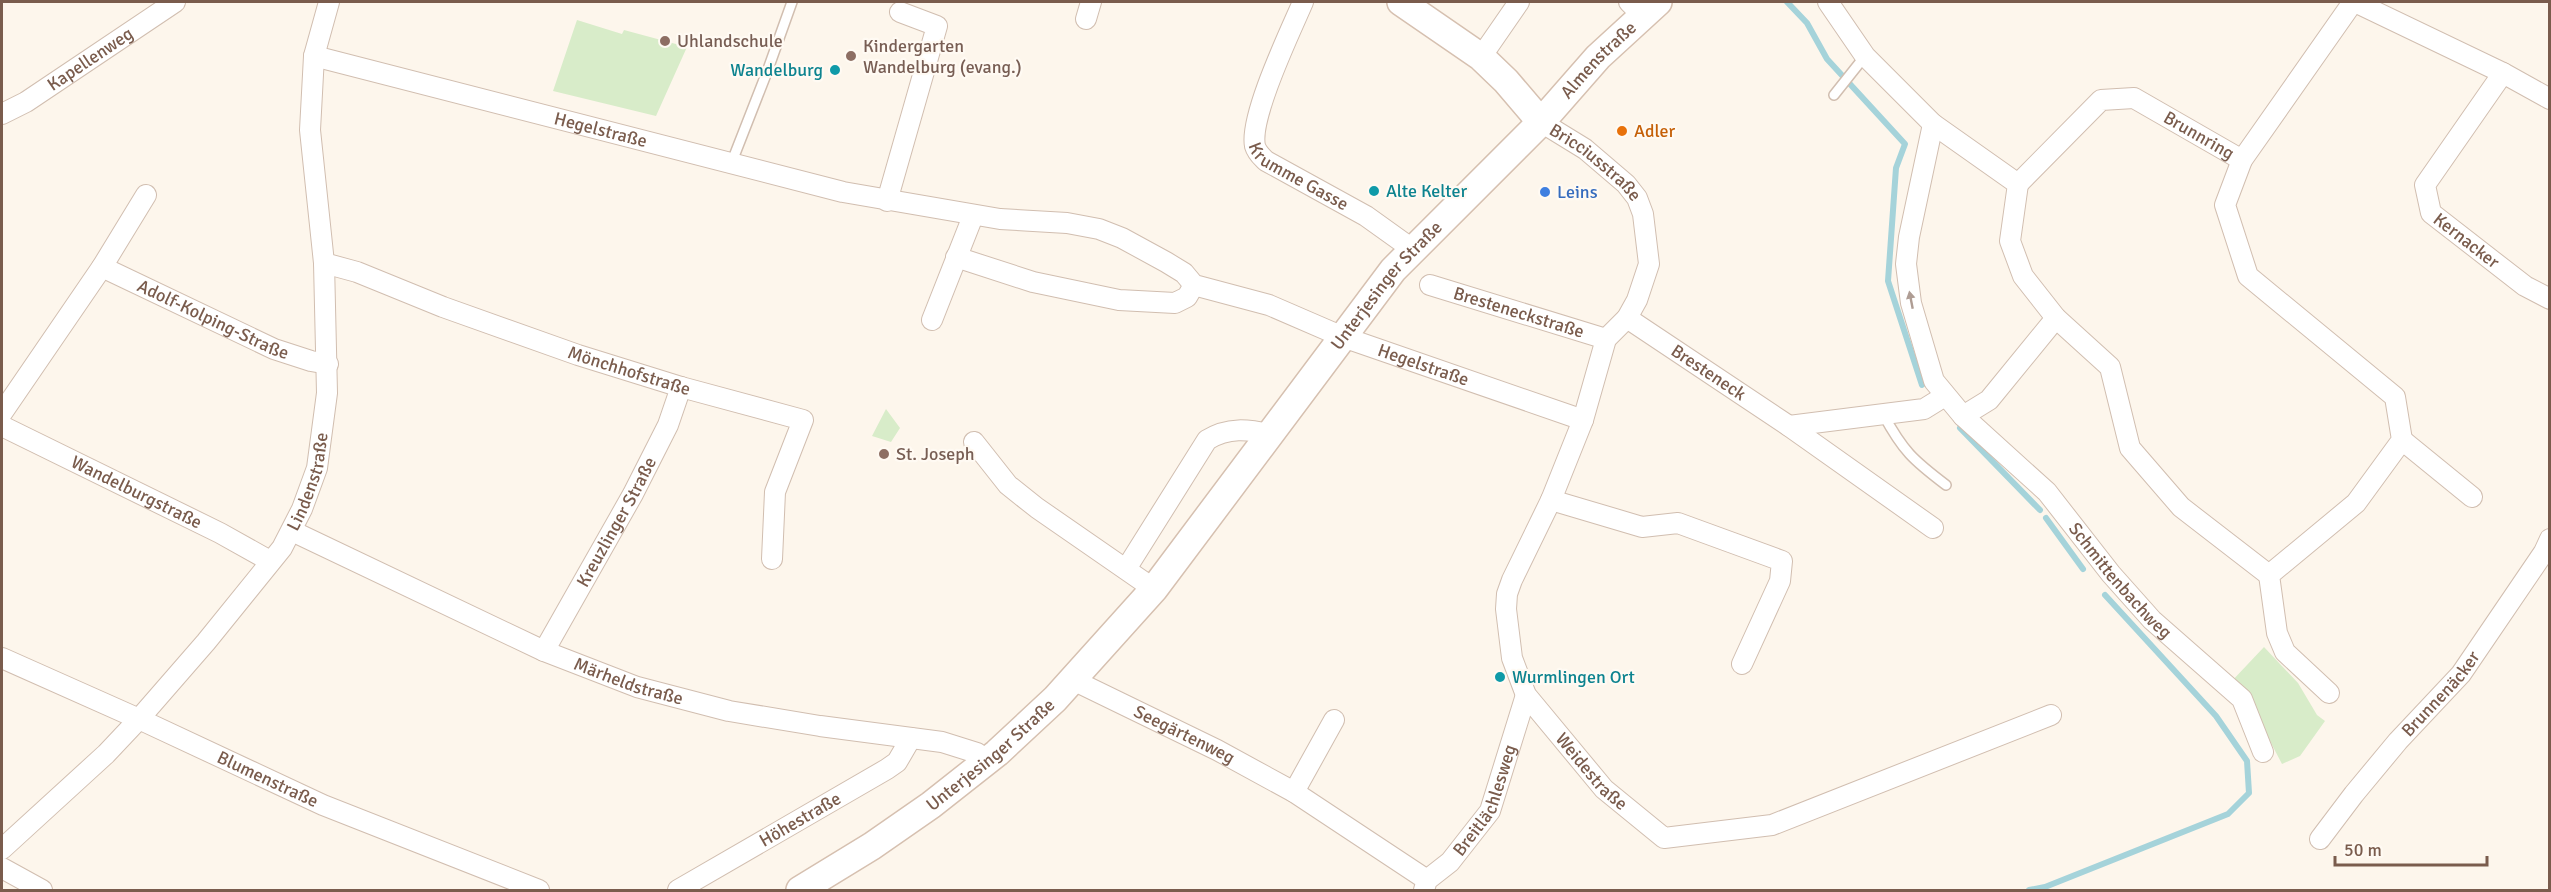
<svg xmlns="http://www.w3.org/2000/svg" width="2551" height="892" viewBox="0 0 2551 892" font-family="Signika,sans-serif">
	<rect width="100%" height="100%" fill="#fdf6ec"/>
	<path fill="#d8ecc9" d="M 577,20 L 622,34 L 624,30 L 687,47 L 656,116 L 553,91 Z
		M 886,409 L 900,428 L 891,442 L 872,436 Z
		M 2264,647 L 2298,683 L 2317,715 L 2325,721 L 2300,756 L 2282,764 L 2249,701 L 2230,683 Z"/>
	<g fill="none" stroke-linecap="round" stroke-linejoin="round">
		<path stroke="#a5d3da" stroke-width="6" d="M 1787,2 L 1807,23 L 1827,59 L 1905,144 L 1896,168 L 1888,281 L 1922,385
			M 1960,428 L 2040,510
			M 2046,518 L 2083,569
			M 2029,890 L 2045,887 L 2228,814 L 2249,793 L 2247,761 L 2216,716 L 2105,595"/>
		<g stroke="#d1beb0" stroke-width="12">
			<path id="lane" d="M 1834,95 L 1865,56
				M 731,164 L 767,72 L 792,2
				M 1883,414 C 1903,451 1913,460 1946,485"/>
		</g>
		<g stroke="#d1beb0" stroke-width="22">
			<g id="street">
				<path id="s1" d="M 1303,2 C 1291,30 1249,117 1255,146 C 1257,153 1261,156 1266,161 L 1366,216 L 1412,249"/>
				<path d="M 1629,2 L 1642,15"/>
				<path d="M 1828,2 L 1865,56 L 1933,124 L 2018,184 L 2010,241 L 2023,276 L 2056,318 L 2110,367 L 2130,448 L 2181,507 L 2269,575"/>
				<path d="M 2355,2 L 2503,73 L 2550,99"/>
				<path d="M 1086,19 L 1091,2"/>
				<path id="s2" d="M 314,56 L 843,192 L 1000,219 L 1067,223 L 1099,229 L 1122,238 L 1166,262 L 1184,273 L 1194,285 L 1269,305 L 1343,337 L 1583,420"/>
				<path d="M 1481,57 L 1519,2"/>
				<path id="s3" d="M 2503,73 L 2425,185 L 2431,213 L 2525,286 L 2550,299"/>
				<path id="s4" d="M 2,114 L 26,102 L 175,2"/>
				<path id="s5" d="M 1541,122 L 1585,149 L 1626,184 L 1637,198 L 1643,214 L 1649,264 L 1637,300 L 1627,318 L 1606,339 L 1583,420 L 1551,500 L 1512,580 L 1507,594 L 1506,609 L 1512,658 L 1526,695 L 1604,789 L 1664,838 L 1772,825 L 2051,715"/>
				<path id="s6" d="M 1933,124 L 1909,237 L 1906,264 L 1911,303 L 1934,381 L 1963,416 L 2047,492 L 2111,574 L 2152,620 L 2242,699 L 2263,752"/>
				<path id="s7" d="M 2018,184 L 2101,100 L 2134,98 L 2242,160"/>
				<path d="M 887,201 L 937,26 L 900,12"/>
				<path d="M 956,257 L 1033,282 L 1119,300 L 1175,303 L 1187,297 L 1194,285"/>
				<path id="s8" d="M 324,263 L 357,272 L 443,307 L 578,355 L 681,387 L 803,420 L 775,492 L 772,559"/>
				<path id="s9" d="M 102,267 L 274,349 L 311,361 L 328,364"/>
				<path id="s10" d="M 1430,285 L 1606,339"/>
				<path id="s11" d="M 1627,318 L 1789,426 L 1933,528"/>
				<path d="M 932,320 L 973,216"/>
				<path d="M 2,413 L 102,267 L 146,195"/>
				<path d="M 1963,416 L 1989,400 L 2056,318"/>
				<path id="s12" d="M 2,426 L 220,533 L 270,561"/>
				<path d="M 1789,426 L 1924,409 L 1945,396"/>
				<path d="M 2402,440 L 2472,497"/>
				<path d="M 974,442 L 1008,485 L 1037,508 L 1154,589"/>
				<path d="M 1551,500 L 1642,527 L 1678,523 L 1782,561 L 1780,581 L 1742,664"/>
				<path id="s13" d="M 292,531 L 544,651 L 637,687 L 729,711 L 820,726 L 942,742 L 977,753 L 987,761"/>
				<path d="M 1126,569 L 1207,440 C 1228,427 1248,429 1272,435"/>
				<path id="s14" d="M 544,651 L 633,494 L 668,425 L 681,387"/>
				<path id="s15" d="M 2,658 L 139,719 L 323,805 L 539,890"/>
				<path id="s16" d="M 1073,680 L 1217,750 L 1294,792 L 1427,880"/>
				<path d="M 2329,693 L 2285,652 L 2277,633 L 2269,575 L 2356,503 L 2402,440 L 2395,397 L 2248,276 L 2225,205 L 2242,160 L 2353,2"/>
				<path d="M 1294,792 L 1334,720"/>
				<path id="s17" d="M 2320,839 L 2354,794 L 2398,741 L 2461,674 L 2544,552 L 2550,539"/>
				<path id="s18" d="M 2,849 L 106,754 L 139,719 L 206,642 L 282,548 L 302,509 L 317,468 L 327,393 L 324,263 L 310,130 L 314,56 L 329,2"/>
				<path d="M 2,868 L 42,890"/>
				<path id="s19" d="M 678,890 L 887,769 L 897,762 L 911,738"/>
				<path id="s20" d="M 1424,890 L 1427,880 L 1450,862 L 1490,811 L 1526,695"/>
			</g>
		</g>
		<g stroke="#d6c0b0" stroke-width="30">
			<g id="secondary">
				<path d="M 1401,2 L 1481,57 L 1506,81 L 1541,122"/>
				<path id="s21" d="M 800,890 L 872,846 L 931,805 L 997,753 L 1055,699 L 1154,589 L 1393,270 L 1541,122 L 1598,57 L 1658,2"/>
			</g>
		</g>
		<use href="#lane" stroke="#fff" stroke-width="9"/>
		<use href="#street" stroke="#fff" stroke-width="20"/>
		<use href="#secondary" stroke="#fff" stroke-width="27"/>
	</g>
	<defs><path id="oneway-solid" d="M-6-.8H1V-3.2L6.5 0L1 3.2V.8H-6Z" transform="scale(1.5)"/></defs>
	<use fill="#af9d94" href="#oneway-solid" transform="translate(1911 300) rotate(-101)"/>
	<g fill="#8d6e63" stroke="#fffaf3" stroke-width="2">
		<circle cx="665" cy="41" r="6"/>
		<circle cx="851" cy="56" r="6"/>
		<circle cx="884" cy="454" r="6"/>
	</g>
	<g fill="#0f9aa8" stroke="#fffaf3" stroke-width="2">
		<circle cx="835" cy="70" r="6"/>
		<circle cx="1374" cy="191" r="6"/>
		<circle cx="1500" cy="677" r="6"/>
	</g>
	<circle fill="#e8710a" stroke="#fffaf3" stroke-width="2" cx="1622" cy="131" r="6"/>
	<circle fill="#3f7fe0" stroke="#fffaf3" stroke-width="2" cx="1545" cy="192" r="6"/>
	<g text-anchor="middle" stroke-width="4.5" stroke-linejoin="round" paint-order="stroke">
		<g font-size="18" fill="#785e54" stroke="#fffaf3" text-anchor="start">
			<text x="677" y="47">Uhlandschule</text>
			<text x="863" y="52">Kindergarten<tspan x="863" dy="21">Wandelburg (evang.)</tspan></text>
			<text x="896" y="460">St. Joseph</text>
		</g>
		<g font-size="18" fill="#7a5c4d" stroke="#fffaf3">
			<text dy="6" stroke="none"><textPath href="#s4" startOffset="104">Kapellenweg</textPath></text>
			<text dy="6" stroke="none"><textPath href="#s21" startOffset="1160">Almenstraße</textPath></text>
			<text dy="6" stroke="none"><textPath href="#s2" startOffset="296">Hegelstraße</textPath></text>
			<text dy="6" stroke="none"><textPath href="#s7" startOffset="226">Brunnring</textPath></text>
			<text dy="6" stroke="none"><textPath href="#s5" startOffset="68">Bricciusstraße</textPath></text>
			<text dy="6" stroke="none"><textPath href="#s1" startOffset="207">Krumme Gasse</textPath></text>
			<text dy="6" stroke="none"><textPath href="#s3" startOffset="210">Kernacker</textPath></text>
			<text dy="6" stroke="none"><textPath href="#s21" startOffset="850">Unterjesinger Straße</textPath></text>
			<text dy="6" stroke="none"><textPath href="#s10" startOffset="93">Bresteneckstraße</textPath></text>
			<text dy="6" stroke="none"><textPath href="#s9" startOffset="123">Adolf-Kolping-Straße</textPath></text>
			<text dy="6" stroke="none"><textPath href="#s2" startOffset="1160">Hegelstraße</textPath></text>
			<text dy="6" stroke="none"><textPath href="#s8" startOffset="324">Mönchhofstraße</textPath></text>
			<text dy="6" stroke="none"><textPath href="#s11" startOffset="98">Bresteneck</textPath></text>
			<text dy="6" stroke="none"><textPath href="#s18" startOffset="484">Lindenstraße</textPath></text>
			<text dy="6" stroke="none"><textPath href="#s12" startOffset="150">Wandelburgstraße</textPath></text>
			<text dy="6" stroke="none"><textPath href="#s14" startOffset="148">Kreuzlinger Straße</textPath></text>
			<text dy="6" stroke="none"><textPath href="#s6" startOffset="537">Schmittenbachweg</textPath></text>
			<text dy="6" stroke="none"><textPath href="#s13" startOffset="369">Märheldstraße</textPath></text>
			<text dy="6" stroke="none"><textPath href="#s17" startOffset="189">Brunnenäcker</textPath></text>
			<text dy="6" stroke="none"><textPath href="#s16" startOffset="124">Seegärtenweg</textPath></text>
			<text dy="6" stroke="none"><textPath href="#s21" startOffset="234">Unterjesinger Straße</textPath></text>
			<text dy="6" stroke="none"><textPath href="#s5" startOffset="758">Weidestraße</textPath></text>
			<text dy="6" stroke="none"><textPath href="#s15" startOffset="292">Blumenstraße</textPath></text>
			<text dy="6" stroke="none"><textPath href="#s20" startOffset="112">Breitlächlesweg</textPath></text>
			<text dy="6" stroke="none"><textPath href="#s19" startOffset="141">Höhestraße</textPath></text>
		</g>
		<g font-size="18" fill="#0d838f" stroke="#fffaf3" text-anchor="start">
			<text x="823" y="76" text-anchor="end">Wandelburg</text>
			<text x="1386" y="197">Alte Kelter</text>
			<text x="1512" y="683">Wurmlingen Ort</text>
		</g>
		<g font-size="18" fill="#c56008" stroke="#fffaf3" text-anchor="start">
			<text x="1634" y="137">Adler</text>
		</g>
		<g font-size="18" fill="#366cbe" stroke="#fffaf3" text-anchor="start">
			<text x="1557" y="198">Leins</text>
		</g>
	</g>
	<rect width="2551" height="892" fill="none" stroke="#7a5c4d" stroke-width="6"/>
	<path d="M2335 856v9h152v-9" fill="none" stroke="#7a5c4d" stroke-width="3"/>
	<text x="2344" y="856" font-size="18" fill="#7a5c4d" stroke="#fffaf3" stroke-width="4.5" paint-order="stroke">50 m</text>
</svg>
